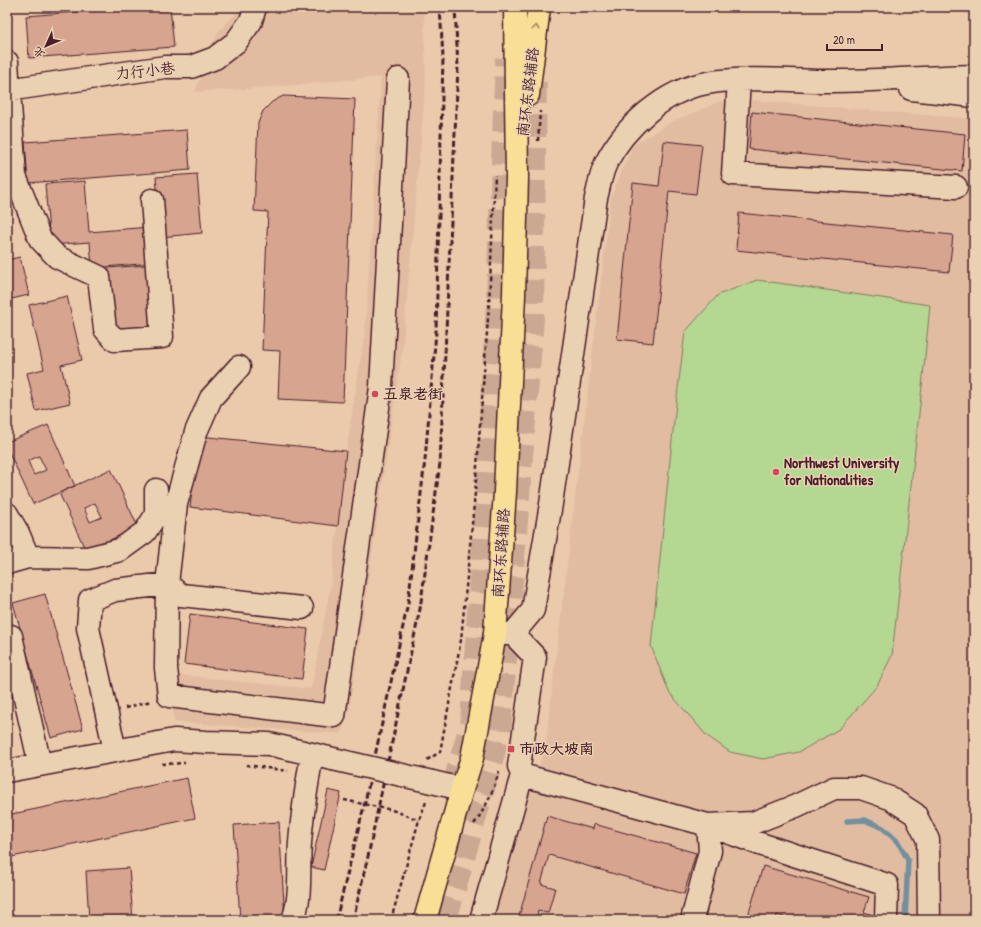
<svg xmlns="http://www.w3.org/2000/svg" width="981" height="927" viewBox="0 0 981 927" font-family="'Patrick Hand','LXGW WenKai TC',sans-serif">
	<rect width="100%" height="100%" fill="#ebcaac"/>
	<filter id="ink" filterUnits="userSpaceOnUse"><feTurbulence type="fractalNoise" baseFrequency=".025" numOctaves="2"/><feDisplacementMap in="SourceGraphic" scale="8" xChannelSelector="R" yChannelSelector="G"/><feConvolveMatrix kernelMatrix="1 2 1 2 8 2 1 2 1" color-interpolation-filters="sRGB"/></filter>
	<g filter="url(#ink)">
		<path fill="#e2bca1" d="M 242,7 L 424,7 L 426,81 L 403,344 L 349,712 L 341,734 L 174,722 L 171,674 L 311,689 L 331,583 L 347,445 L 365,331 L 381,77 L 248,89 L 195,92 L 218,32 Z
			M 728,98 L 974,119 L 974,920 L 489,920 L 545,748 L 611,197 L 633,145 L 673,121 Z"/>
		<path fill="#b4d792" stroke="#7f7b5e" d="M 757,280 L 930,305 L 922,387 L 892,655 L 877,686 L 839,729 L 799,752 L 763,759 L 730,752 L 706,735 L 669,692 L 651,646 L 674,421 L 685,332 L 718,295 Z"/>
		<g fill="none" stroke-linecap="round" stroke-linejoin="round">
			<path stroke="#72909e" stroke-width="5.5" d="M 847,821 L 865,820 L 883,828 L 898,842 L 908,860 L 905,920"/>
		</g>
		<path fill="#d6a48f" stroke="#4a1f2b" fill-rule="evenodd" d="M 137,7 L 170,7 L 174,47 L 29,58 L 26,16 Z
			M 946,7 L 974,7 L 974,12 L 946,11 Z
			M 283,96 L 355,99 L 343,402 L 278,399 L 280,351 L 262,350 L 268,212 L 254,211 L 258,123 L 263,111 L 272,102 Z
			M 752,112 L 965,134 L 962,171 L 749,149 Z
			M 187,130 L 190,170 L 28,183 L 25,142 Z
			M 664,141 L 702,145 L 696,194 L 669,191 L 653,343 L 617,339 L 633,183 L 659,186 Z
			M 197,174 L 202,233 L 161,237 L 156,177 Z
			M 85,181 L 89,232 L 149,227 L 152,263 L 92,268 L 90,242 L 50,245 L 45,184 Z
			M 739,213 L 953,235 L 949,272 L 736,250 Z
			M 20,257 L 29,295 L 7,300 L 7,260 Z
			M 146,265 L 151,328 L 112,330 L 108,268 Z
			M 67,296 L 82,360 L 61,365 L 70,403 L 36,411 L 27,373 L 44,369 L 29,305 Z
			M 48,425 L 75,486 L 33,504 L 7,448 L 7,442 ZM 39,456 L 46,470 L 34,475 L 28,461 Z
			M 199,436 L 346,451 L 338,526 L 190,507 Z
			M 111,469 L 138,527 L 86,551 L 60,495 L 63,491 ZM 95,503 L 102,517 L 90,522 L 84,508 Z
			M 45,594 L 83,729 L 51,738 L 13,603 Z
			M 190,614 L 308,629 L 302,679 L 184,664 Z
			M 187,778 L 195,818 L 7,858 L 7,815 Z
			M 328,790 L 341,793 L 324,870 L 311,867 Z
			M 547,816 L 593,829 L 594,824 L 696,853 L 684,894 L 549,855 L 541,884 L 555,888 L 548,913 L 538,911 L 536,920 L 518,920 Z
			M 279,822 L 285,920 L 240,920 L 234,825 Z
			M 763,866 L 869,897 L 864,912 L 883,918 L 882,920 L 793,920 L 777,915 L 776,920 L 760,920 L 748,916 Z
			M 129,868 L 133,920 L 89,920 L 86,871 Z"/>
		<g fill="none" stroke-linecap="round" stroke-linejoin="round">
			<path stroke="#cba892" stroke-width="22" stroke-dasharray="22 11" stroke-linecap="butt" d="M 452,788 L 471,723 L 496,323 L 506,58
				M 446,920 L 500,733 L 533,319 L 536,72"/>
			<g stroke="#4a1f2b" stroke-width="25">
				<path id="minor" d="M 7,62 L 15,176 L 40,239 L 57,257 L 99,277 L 105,329 L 115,340 L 162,337 L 152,200
					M 739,80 L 733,174 L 956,187
					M 911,89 L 974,96
					M 7,90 L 165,67 L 191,67 L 215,58 L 236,42 L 251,21 L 255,7
					M 239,367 L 211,398 L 196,432 L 176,504 L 167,584 L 166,668 L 169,696 L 334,716 L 381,387 L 398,79
					M 7,514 L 18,533 L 28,557
					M 7,563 L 28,557 L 88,558 L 120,550 L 145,532 L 156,515 L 156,490
					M 495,634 L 513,634 L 533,610 L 551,504 L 596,198 C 599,187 601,173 606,163 C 625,126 665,90 707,83 C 748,76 791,81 832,81 C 879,81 927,77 974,76
					M 513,634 L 535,657 L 519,766 L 522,775 L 708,825 L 753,823 L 796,806 L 834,788 L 861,788 L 890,798 L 915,814 L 928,840 L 929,920
					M 11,636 L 38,756
					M 115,751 L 88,628 L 90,600 L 115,590 L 167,584 L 181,595 L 302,608
					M 7,771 L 174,740 L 206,742 L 269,744 L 333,759
					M 432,782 L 462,789
					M 293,920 C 302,896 298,869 300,843 C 302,813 307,784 312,754
					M 481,920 L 522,775
					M 692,920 L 710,851 L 708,825 L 760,844 L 887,885 L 886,920"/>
			</g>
			<g stroke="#4a1f2b" stroke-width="25">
				<path id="major" d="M 528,95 L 539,7
					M 425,920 L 462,789 L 472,758 L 495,634 L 505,492 L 514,295 L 517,177 L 515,7"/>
			</g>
			<path stroke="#4a1f2b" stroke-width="2.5" stroke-dasharray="4 3" stroke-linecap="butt" d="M 538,141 L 540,111
				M 125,708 L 151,701
				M 427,760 L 440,752 L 461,640 L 475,493 L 489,305 L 495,175
				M 162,764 L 185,763
				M 246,765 L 288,771
				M 392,810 L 419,820
				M 474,824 C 486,808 494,789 499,771
				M 391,920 L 419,820 L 426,802"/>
			<use href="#minor" stroke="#ead1b2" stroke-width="22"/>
			<use href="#major" stroke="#f9df96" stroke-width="22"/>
			<path stroke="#4a1f2b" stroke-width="3" stroke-dasharray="6 3" stroke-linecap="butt" d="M 336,920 L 365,802 L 408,603 L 425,460 L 436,332 L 443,58 L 440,7
				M 353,920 L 367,861 L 420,609 L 440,463 L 458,67 L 455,7"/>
			<g stroke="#4a1f2b" stroke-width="25" stroke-linecap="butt">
				<path id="minor-bridge" d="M 333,759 L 432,782"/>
			</g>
			<path stroke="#4a1f2b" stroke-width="2.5" stroke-dasharray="4 3" stroke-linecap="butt" d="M 344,800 L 392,810"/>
			<use href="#minor-bridge" stroke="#ead1b2" stroke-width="22"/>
		</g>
		<defs><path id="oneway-chevron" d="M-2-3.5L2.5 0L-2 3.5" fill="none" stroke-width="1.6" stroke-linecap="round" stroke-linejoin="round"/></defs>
		<use stroke="#a27f60" href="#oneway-chevron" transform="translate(536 28) rotate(-83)"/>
	</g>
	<g fill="#d1495b" stroke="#ead1b2" stroke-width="1.5">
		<circle cx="375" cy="394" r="4"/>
		<circle cx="776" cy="472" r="4"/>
		<rect x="507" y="745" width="8" height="8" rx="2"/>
	</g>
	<g text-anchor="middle" stroke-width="3" stroke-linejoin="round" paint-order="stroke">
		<g font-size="15" fill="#4a1f2b" stroke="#ead1b2">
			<text transform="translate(145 71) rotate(-6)" y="5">力行小巷</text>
			<text transform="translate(528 92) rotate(-83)" y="5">南环东路辅路</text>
			<text transform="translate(501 553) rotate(-86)" y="5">南环东路辅路</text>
		</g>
		<g font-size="15" font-weight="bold" fill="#4a1f2b" stroke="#ead1b2" text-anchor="start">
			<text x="383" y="399">五泉老街</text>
			<text x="784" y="468">Northwest University<tspan x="784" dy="17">for Nationalities</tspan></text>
			<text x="519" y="754">市政大坡南</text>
		</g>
	</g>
	<rect width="981" height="927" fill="none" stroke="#ead1b2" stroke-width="24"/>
	<rect x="12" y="12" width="957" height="903" fill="none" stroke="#4a1f2b" stroke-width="1.5" filter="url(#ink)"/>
	<g transform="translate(46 46) rotate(226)" stroke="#ead1b2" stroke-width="3" paint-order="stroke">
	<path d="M0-3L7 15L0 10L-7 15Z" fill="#4a1f2b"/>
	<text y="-6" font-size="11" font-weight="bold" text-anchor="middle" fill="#4a1f2b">北</text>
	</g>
	<path d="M827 44v6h55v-6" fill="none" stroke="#4a1f2b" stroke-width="2"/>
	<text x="833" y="44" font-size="12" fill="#4a1f2b" stroke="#ead1b2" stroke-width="3" paint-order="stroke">20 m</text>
</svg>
